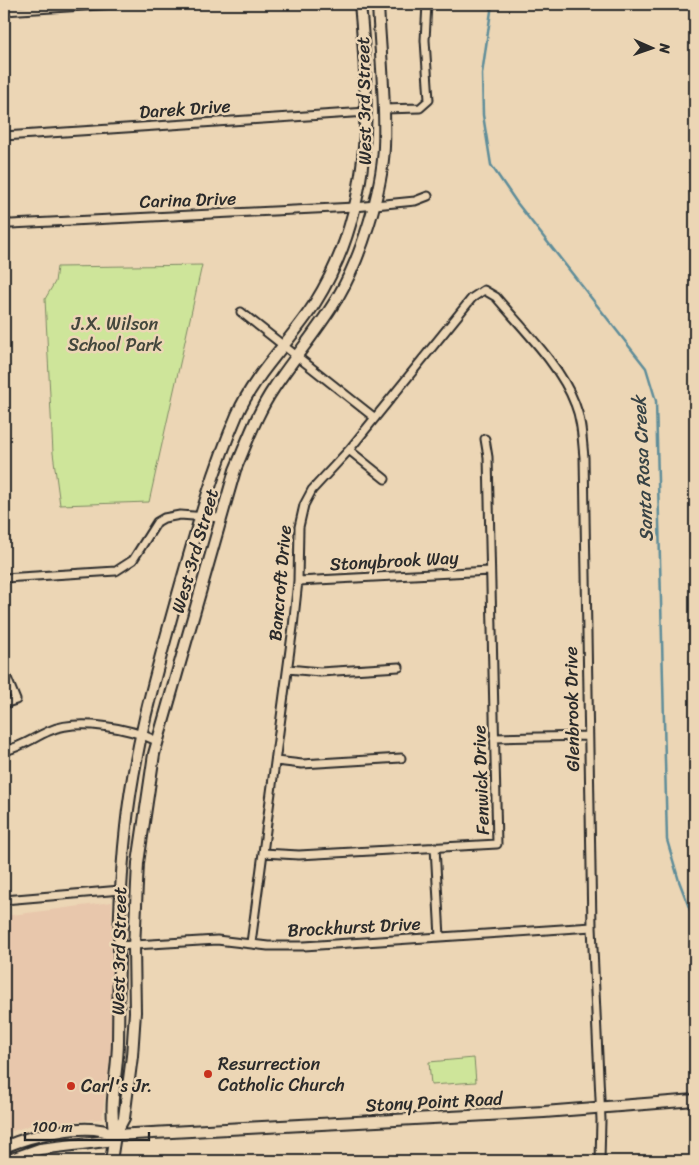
<svg xmlns="http://www.w3.org/2000/svg" width="699" height="1165" viewBox="0 0 699 1165" font-family="Sriracha,sans-serif">
	<rect width="100%" height="100%" fill="#ecd6b5"/>
	<filter id="ink" filterUnits="userSpaceOnUse"><feTurbulence type="fractalNoise" baseFrequency=".02" numOctaves="2"/><feDisplacementMap in="SourceGraphic" scale="10" xChannelSelector="R" yChannelSelector="G"/><feConvolveMatrix kernelMatrix="1 2 1 2 8 2 1 2 1" color-interpolation-filters="sRGB"/></filter>
	<g filter="url(#ink)">
		<path fill="#e8c7ac" d="M 112,902 L 111,1050 L 102,1119 L 34,1124 L 4,1134 L 4,916 Z"/>
		<path fill="#cee59a" stroke="#7c8862" d="M 202,265 L 149,502 L 60,505 L 53,453 L 45,299 L 55,282 L 57,267 Z
			M 474,1058 L 476,1082 L 431,1085 L 429,1062 Z"/>
		<g fill="none" stroke-linecap="round" stroke-linejoin="round">
			<path stroke="#5f8d99" stroke-width="2.5" d="M 492,4 L 482,74 L 483,115 L 491,165 L 517,203 L 646,368 L 656,401 L 667,840 L 679,881 L 695,923"/>
			<g stroke="#2b2b2b" stroke-width="11">
				<path id="minor" d="M 4,11 L 116,4
					M 383,109 L 420,108 L 429,100 L 425,40 L 427,4
					M 4,136 L 367,112
					M 4,222 L 11,224 L 355,207 L 415,201 L 428,196
					M 241,312 L 375,418
					M 349,450 L 385,479
					M 4,578 L 116,571 L 133,560 L 157,522 L 164,518 L 180,515 L 220,518
					M 298,581 L 490,571
					M 288,669 L 320,672 L 399,667
					M 4,679 L 7,678 L 16,700 L 4,704
					M 494,738 L 588,736
					M 4,751 C 21,747 33,738 49,731 C 78,718 130,728 157,741
					M 276,761 L 302,764 L 401,758
					M 435,847 L 440,937
					M 263,853 L 299,855 L 497,844 L 488,457 L 485,439
					M 4,900 L 121,890
					M 251,943 L 293,627 L 298,581 L 299,527 L 304,505 L 312,490 L 349,450 L 472,298 L 484,290 L 496,297 C 522,328 561,366 575,404 C 582,421 582,439 584,457 L 592,927 L 601,1120 L 600,1161
					M 118,946 L 217,940 L 268,946 L 304,946 L 592,927"/>
			</g>
			<g stroke="#2b2b2b" stroke-width="14">
				<path id="secondary" d="M 115,1135 C 108,1104 118,1073 118,1041 C 119,970 118,898 126,827 C 134,750 155,676 176,601 C 194,538 211,475 237,415 C 255,373 291,341 315,303 C 373,211 370,108 360,4
					M 4,1147 C 30,1136 89,1120 115,1135
					M 6,1161 L 40,1149 L 106,1141 L 115,1135 L 544,1112 L 695,1100
					M 111,1161 L 115,1135 L 124,1118 L 132,1056 L 135,1012 L 134,947 L 138,863 L 154,754 L 235,470 C 247,442 257,413 274,388 C 295,356 320,328 339,295 C 361,257 382,191 384,147 C 386,100 380,51 378,4"/>
			</g>
			<use href="#minor" stroke="#ecd6b5" stroke-width="7"/>
			<use href="#secondary" stroke="#ecd6b5" stroke-width="10"/>
		</g>
	</g>
	<g fill="#c8321e" stroke="#ecd6b5" stroke-width="2">
		<circle cx="208" cy="1074" r="5"/>
		<circle cx="71" cy="1086" r="5"/>
	</g>
	<g text-anchor="middle" stroke-width="5" stroke-linejoin="round" paint-order="stroke">
		<g font-size="18" fill="#2b2b2b" stroke="#ecd6b5">
			<text transform="translate(364 101) rotate(-91)" y="6">West 3rd Street</text>
			<text transform="translate(185 109) rotate(-4)" y="6">Darek Drive</text>
			<text transform="translate(188 200) rotate(-2)" y="6">Carina Drive</text>
			<text transform="translate(195 551) rotate(-74)" y="6">West 3rd Street</text>
			<text transform="translate(394 561) rotate(-3)" y="6">Stonybrook Way</text>
			<text transform="translate(280 583) rotate(-85)" y="6">Bancroft Drive</text>
			<text transform="translate(572 709) rotate(-91)" y="6">Glenbrook Drive</text>
			<text transform="translate(481 780) rotate(-92)" y="6">Fenwick Drive</text>
			<text transform="translate(354 927) rotate(-3)" y="6">Brockhurst Drive</text>
			<text transform="translate(119 951) rotate(-89)" y="6">West 3rd Street</text>
			<text transform="translate(434 1102) rotate(-3)" y="6">Stony Point Road</text>
		</g>
		<g font-size="18" fill="#43473c" stroke="#ecd6b5">
			<text x="115" y="330">J.X. Wilson<tspan x="115" dy="21">School Park</tspan></text>
		</g>
		<g font-size="18" fill="#2b2b2b" stroke="#ecd6b5" text-anchor="start">
			<text x="218" y="1070">Resurrection<tspan x="218" dy="21">Catholic Church</tspan></text>
			<text x="81" y="1092">Carl's Jr.</text>
		</g>
		<g font-size="19" font-style="italic" fill="#384346" stroke="#ecd6b5">
			<text transform="translate(642 469) rotate(-93)" y="7">Santa Rosa Creek</text>
		</g>
	</g>
	<rect width="699" height="1165" fill="none" stroke="#ecd6b5" stroke-width="20"/>
	<rect x="10" y="10" width="679" height="1145" fill="none" stroke="#2b2b2b" stroke-width="2" filter="url(#ink)"/>
	<g transform="translate(652 48) rotate(92)" stroke="#ecd6b5" stroke-width="4" paint-order="stroke">
	<path d="M0-4L9 19L0 12L-9 19Z" fill="#2b2b2b"/>
	<text y="-8" font-size="14" font-weight="bold" text-anchor="middle" fill="#2b2b2b">N</text>
	</g>
	<path d="M25 1132v8h124v-8" fill="none" stroke="#2b2b2b" stroke-width="2.5"/>
	<text x="32" y="1132" font-size="15" fill="#2b2b2b" stroke="#ecd6b5" stroke-width="4" paint-order="stroke">100 m</text>
</svg>
